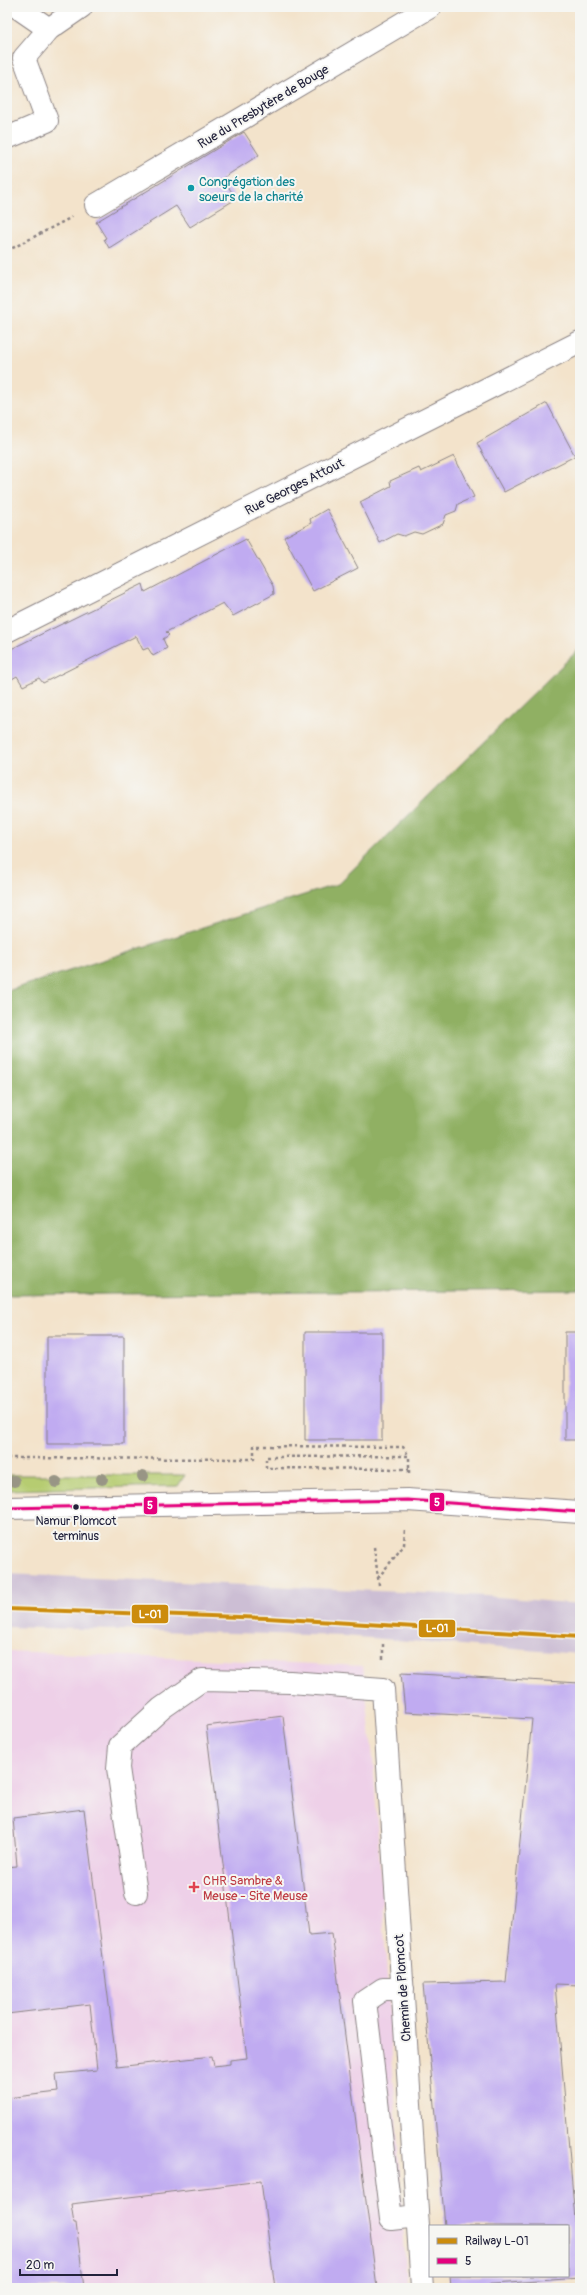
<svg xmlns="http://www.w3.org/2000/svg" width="587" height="2295" viewBox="0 0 587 2295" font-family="Pangolin,sans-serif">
	<rect width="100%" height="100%" fill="#f6f6f2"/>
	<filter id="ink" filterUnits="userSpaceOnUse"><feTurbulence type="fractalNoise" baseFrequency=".025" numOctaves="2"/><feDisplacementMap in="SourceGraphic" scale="8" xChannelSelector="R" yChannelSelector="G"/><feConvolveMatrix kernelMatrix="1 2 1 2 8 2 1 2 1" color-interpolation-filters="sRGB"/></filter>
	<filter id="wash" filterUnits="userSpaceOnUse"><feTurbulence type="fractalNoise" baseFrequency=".012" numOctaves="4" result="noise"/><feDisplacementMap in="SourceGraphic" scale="16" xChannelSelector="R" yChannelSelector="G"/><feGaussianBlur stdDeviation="0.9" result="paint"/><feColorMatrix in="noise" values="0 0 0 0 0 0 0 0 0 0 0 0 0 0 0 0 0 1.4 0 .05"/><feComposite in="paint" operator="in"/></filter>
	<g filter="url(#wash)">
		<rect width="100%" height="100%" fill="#f3e3cb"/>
		<path fill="#eed0e8" d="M 7,1651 L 363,1666 L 373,1759 L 407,2288 L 7,2288 Z"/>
		<path fill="#ccbed4" d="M 7,1574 L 485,1596 L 580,1604 L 580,1654 L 344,1636 L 7,1627 Z"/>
		<path fill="#b6cc71" stroke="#6c7756" d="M 7,1475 L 185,1475 L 178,1486 L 7,1490 Z"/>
		<path fill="#90b063" stroke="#59694f" d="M 580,648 L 580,1290 L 7,1295 L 7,991 L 338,884 Z"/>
		<g id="blocks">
			<path fill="#c0abf1" d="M 244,132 L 259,155 L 223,178 L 236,199 L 190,227 L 176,206 L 109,248 L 104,239 L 106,238 L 96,222 Z
				M 547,403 L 575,456 L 504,492 L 477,443 Z
				M 454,456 L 474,497 L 458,504 L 456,511 L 446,515 L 443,524 L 422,534 L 414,532 L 404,536 L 397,534 L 380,543 L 360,502 L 391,486 L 390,481 L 419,468 L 421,472 Z
				M 327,509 L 358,568 L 313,591 L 284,537 L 311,523 L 310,519 Z
				M 246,539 L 273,586 L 274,594 L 233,616 L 223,603 L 166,632 L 169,635 L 163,639 L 167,648 L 153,656 L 148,648 L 143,650 L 136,636 L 43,683 L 39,678 L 23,686 L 17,676 L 7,682 L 7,651 L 143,584 L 145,592 Z
				M 305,1332 L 382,1332 L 382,1440 L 305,1440 Z
				M 565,1332 L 580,1332 L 580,1440 L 565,1440 Z
				M 47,1336 L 124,1336 L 124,1444 L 47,1444 Z
				M 401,1673 L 580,1683 L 580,1985 L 555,1984 L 580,2278 L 451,2287 L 450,2276 L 568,2276 L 568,2226 L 445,2226 L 423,1984 L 506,1982 L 532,1719 L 405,1712 Z
				M 283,1716 L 309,1935 L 332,1933 L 377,2288 L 275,2288 L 261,2181 L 71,2204 L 74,2223 L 76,2223 L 84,2288 L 7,2288 L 7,2098 L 58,2092 L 56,2074 L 97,2070 L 90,2004 L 7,2014 L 7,1867 L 17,1866 L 13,1818 L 84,1809 L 117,2067 L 212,2056 L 214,2066 L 230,2064 L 230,2060 L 247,2058 L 206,1726 Z"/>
		</g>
	</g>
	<g filter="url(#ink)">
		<use href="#blocks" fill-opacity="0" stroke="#8a8283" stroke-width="1"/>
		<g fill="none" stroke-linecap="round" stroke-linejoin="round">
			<g stroke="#8a8283" stroke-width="24">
				<path id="minor" d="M 17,7 L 49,29
					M 7,138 L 47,121 L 24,58 L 49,29 L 81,7
					M 96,205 L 430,7
					M 7,631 L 580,342
					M 7,1508 L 407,1500 L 580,1512
					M 136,1893 L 118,1768 L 120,1746 L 162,1708 L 202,1680 L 290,1682 L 383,1689 L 422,2288
					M 403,1989 L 383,1989 L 365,2001 L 391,2219 L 417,2216"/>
			</g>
			<path stroke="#8a8283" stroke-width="2.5" stroke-dasharray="3 3" stroke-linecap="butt" d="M 7,251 L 72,217
				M 7,1458 L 254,1459 L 254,1446 L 403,1447 L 409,1456
				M 409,1473 L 409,1456 L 266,1457 L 266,1468 L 409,1469
				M 374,1547 L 379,1585
				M 378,1578 L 404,1545 L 405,1528
				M 383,1644 L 383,1660"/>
			<use href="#minor" stroke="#fff" stroke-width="22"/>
			<g stroke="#f6f6f2" stroke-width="6">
				<path id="bus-1" d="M 7,1508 L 407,1500 L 580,1512"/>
			</g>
			<use href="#bus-1" stroke="#e5007d" stroke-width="3"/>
			<g stroke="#f6f6f2" stroke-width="7">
				<path id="rail-1" d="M 7,1609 L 267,1618 L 580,1637"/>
			</g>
			<use href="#rail-1" stroke="#cc8c0c" stroke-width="4"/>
		</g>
		<g fill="#989585">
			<circle cx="143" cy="1476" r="6"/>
			<circle cx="102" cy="1479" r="6"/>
			<circle cx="14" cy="1481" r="6"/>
			<circle cx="56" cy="1482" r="6"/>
		</g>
	</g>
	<circle fill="#0f9aa8" stroke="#f6f6f2" stroke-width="1.5" cx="191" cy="188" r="4"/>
	<circle fill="#22223b" stroke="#f6f6f2" stroke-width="1.5" cx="76" cy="1507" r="3.5"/>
	<path fill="#e0444e" stroke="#f6f6f2" stroke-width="1.5" d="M192 1881h4v4h4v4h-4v4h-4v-4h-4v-4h4z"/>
	<g text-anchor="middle" stroke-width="4" stroke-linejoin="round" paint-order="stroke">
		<g font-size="12" fill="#22223b" stroke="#f6f6f2">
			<text x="76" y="1525">Namur Plomcot<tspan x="76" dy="15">terminus</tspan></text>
		</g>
		<g font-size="13" fill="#22223b" stroke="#f6f6f2">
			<text transform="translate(263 106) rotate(-31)" y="5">Rue du Presbytère de Bouge</text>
			<text transform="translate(294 486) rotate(-27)" y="5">Rue Georges Attout</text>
			<text transform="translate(402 1988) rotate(-94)" y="5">Chemin de Plomcot</text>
		</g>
		<g font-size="13" fill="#0d838f" stroke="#f6f6f2" text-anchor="start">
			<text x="199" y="186">Congrégation des<tspan x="199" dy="15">soeurs de la charité</tspan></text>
		</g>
		<g font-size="13" fill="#be3a42" stroke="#f6f6f2" text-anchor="start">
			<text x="203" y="1885">CHR Sambre &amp;<tspan x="203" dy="15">Meuse - Site Meuse</tspan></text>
		</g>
	</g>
	<g stroke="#f6f6f2" stroke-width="1.5">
		<rect x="429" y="1492" width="16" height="20" rx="4" fill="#e5007d"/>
		<rect x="143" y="1496" width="15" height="19" rx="4" fill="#e5007d"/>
		<rect x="131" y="1604" width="38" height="20" rx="4" fill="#cc8c0c"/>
		<rect x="418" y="1619" width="38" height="19" rx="4" fill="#cc8c0c"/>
	</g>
	<g font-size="11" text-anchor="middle" font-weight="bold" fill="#fff">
		<text x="437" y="1506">5</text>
		<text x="150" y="1509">5</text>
		<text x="150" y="1618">L-01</text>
		<text x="437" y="1632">L-01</text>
	</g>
	<rect width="587" height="2295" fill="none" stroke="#f6f6f2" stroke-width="24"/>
	<rect x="429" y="2225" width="140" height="52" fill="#f6f6f2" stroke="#a1a1a9"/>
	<rect x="437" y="2238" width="20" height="6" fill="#cc8c0c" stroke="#a1a1a9"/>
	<text x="465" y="2245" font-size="12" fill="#22223b">Railway L-01</text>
	<rect x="437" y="2258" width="20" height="6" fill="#e5007d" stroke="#a1a1a9"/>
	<text x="465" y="2265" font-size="12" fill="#22223b">5</text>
	<path d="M20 2269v6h97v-6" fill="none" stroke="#22223b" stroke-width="2"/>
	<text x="26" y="2269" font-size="12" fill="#22223b" stroke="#f6f6f2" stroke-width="3" paint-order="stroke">20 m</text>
</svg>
